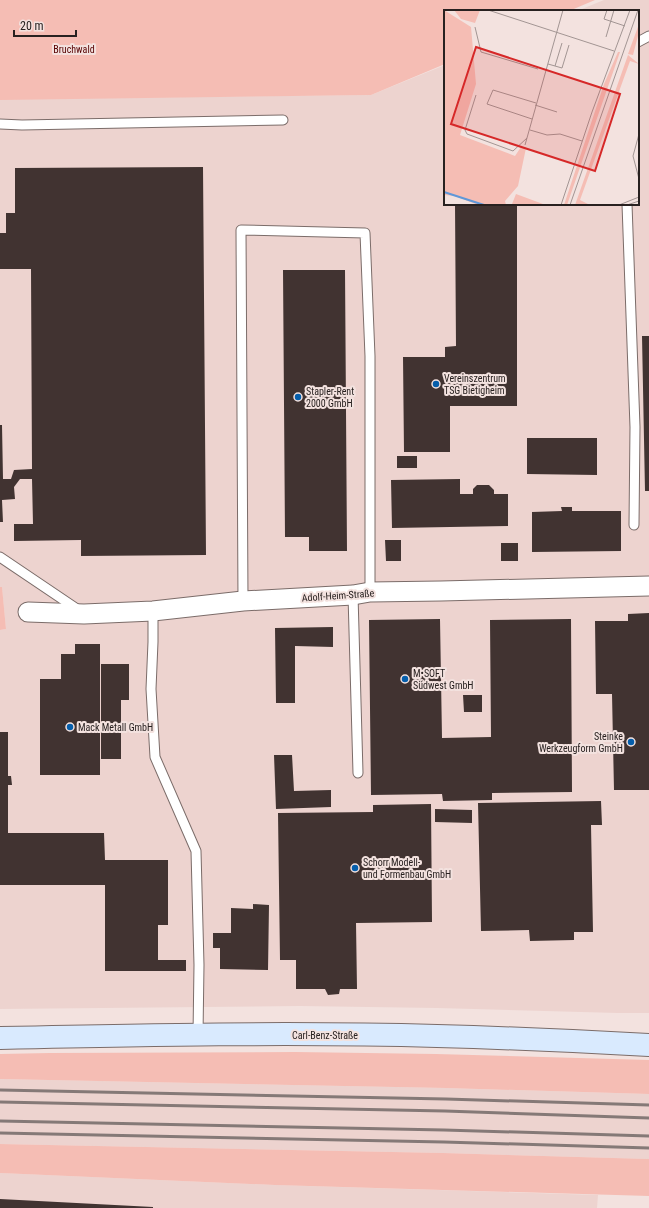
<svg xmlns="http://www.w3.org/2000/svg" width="649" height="1208" viewBox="0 0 649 1208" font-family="'Roboto Condensed',sans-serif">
	<rect width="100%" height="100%" fill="#f3e2df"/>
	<path fill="#edd3cf" d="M 604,0 L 649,0 L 649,1013 L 618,1013 L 437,1008 L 300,1006 L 0,1009 L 0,630 L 6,629 L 2,588 L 0,587 L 0,99 L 371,95 L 445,65 L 445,204 L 638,204 L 638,11 L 577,11 Z
		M 0,1079 L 446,1088 L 649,1094 L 649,1159 L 443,1153 L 0,1144 Z
		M 0,1173 L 275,1185 L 598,1195 L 597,1208 L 0,1208 Z"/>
	<path fill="#f5bdb4" d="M 0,0 L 595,0 L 569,11 L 445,11 L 445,64 L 371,95 L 0,100 Z
		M 0,587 L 2,587 L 6,629 L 0,630 Z
		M 295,1052 L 436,1054 L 649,1060 L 649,1094 L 446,1088 L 0,1079 L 0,1054 L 50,1053 Z
		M 0,1144 L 443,1153 L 649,1159 L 649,1196 L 275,1185 L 0,1173 Z"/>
	<path fill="#413331" d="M 203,167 L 206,555 L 81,556 L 81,540 L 14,541 L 14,524 L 33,524 L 32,479 L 20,479 L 14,487 L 15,499 L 2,500 L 3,522 L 0,522 L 0,425 L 2,425 L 3,479 L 11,479 L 14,470 L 32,469 L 31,269 L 0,269 L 0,233 L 6,233 L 6,213 L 15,213 L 15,168 Z
		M 455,204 L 517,204 L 517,406 L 450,406 L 450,452 L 404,452 L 403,357 L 445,357 L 445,347 L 456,346 Z
		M 283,270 L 345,270 L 347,551 L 309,551 L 309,537 L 285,537 Z
		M 642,336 L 649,336 L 649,491 L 645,491 Z
		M 527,438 L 597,438 L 597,475 L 527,474 Z
		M 397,456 L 417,456 L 417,468 L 397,468 Z
		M 460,479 L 460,494 L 473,494 L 473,489 L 477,485 L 489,485 L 494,490 L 494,494 L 508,494 L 508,526 L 392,528 L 391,480 Z
		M 561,507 L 572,507 L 572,511 L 621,511 L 621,551 L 532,552 L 532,512 L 562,511 Z
		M 385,540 L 401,540 L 401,561 L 386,561 Z
		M 501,543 L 518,543 L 518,561 L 501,561 Z
		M 649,613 L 649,790 L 614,790 L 612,694 L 596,694 L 595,621 L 628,621 L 628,614 Z
		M 440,619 L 442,738 L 491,737 L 490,620 L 571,619 L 572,792 L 492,793 L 492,800 L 443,801 L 442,794 L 371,795 L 369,620 Z
		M 333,627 L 333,647 L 295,646 L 295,703 L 276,703 L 275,628 Z
		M 75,644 L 100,644 L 100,775 L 40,775 L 40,679 L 61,679 L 61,654 L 75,654 Z
		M 101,664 L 129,664 L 129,700 L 121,700 L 121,759 L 101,759 Z
		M 463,695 L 482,695 L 482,712 L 464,712 Z
		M 0,732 L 8,732 L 8,776 L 11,776 L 12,785 L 8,785 L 8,833 L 104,833 L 105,860 L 168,860 L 168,925 L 158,925 L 158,960 L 186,960 L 186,971 L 105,971 L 105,885 L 0,885 Z
		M 274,755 L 292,755 L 294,791 L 331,790 L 331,807 L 276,809 Z
		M 601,801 L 602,825 L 591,825 L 593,932 L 574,932 L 574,940 L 530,941 L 529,930 L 481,931 L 478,803 Z
		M 431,804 L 432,922 L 356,923 L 357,989 L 340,989 L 339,994 L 328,995 L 325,989 L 296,989 L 296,960 L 280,960 L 278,813 L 373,812 L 373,805 Z
		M 435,809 L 472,810 L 472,823 L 435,822 Z
		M 253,904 L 269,905 L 268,970 L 220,969 L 220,948 L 213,948 L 213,933 L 231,933 L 231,908 L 253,909 Z
		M 0,1199 L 153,1207 L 153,1208 L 0,1208 Z"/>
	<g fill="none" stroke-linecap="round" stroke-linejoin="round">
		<g stroke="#7b6c69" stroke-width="11">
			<path id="lane" d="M 638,42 L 649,36
				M 0,124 L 22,125 L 283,120
				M 627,204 L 635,427 L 634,525
				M 0,557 L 80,611
				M 353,595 L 358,773
				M 243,601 L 241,230 L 365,233 L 370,356 L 370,592
				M 153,611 L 153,642 L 151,689 L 155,757 L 196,851 L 199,965 L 198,1035"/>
		</g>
		<g stroke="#7b6c69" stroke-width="21">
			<path id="street" d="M 28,612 L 84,614 L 153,611 L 243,601 L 353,595 L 370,592 L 441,591 L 649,586"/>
		</g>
		<g stroke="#7b6c69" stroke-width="24">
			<path id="secondary" d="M 0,1038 C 146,1035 292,1032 437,1036 C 508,1038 578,1041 649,1045"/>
		</g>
		<use href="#lane" stroke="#fff" stroke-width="9"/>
		<use href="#street" stroke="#fff" stroke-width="19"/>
		<use href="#secondary" stroke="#d9eafe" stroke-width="22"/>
		<path stroke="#857977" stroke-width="3" d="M 0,1090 L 446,1099 L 649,1105
			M 0,1102 L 445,1111 L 649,1118
			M 0,1121 L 444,1130 L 649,1136
			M 0,1133 L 444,1142 L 649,1148"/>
	</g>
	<g fill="#055eab" stroke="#f3e2df" stroke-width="1.5">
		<circle cx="436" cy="384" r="4"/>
		<circle cx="298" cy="397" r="4"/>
		<circle cx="405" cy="679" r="4"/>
		<circle cx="70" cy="727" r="4"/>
		<circle cx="631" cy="742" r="4"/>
		<circle cx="355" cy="868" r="4"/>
	</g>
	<g text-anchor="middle" stroke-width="4" stroke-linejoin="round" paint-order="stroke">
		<g font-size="10" fill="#560101" stroke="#f3e2df">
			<text x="74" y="53">Bruchwald</text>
		</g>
		<g font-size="10" fill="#282120" stroke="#f3e2df" text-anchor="start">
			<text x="444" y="382">Vereinszentrum<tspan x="444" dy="12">TSG Bietigheim</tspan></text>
			<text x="306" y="395">Stapler-Rent<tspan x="306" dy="12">2000 GmbH</tspan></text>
			<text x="413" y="677">M•SOFT<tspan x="413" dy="12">Südwest GmbH</tspan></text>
			<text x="78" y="731">Mack Metall GmbH</text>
			<text x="623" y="740" text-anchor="end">Steinke<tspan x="623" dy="12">Werkzeugform GmbH</tspan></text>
			<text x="363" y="866">Schorr Modell-<tspan x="363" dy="12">und Formenbau GmbH</tspan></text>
		</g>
		<g font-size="10" fill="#282120" stroke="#f3e2df">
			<text transform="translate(338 595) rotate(-4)" y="4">Adolf-Heim-Straße</text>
			<text x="325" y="1039">Carl-Benz-Straße</text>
		</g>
	</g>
	<g transform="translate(444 10)">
		<rect width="195" height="195" fill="#f3e2df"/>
		<path d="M 0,0 L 27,17 L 32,74 L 16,125 L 71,146 L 77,137 L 82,138 L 74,176 L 61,191 L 62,195 L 34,195 L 11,186 L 0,185 ZM 10,0 L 36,0 L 31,13 L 17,9 ZM 195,14 L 195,22 L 189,45 L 184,44 ZM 174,42 L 176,42 L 123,195 L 120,195 L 160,74 ZM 184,45 L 195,54 L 186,51 L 136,190 L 146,195 L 131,195 ZM 72,184 L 99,194 L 99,195 L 68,194 Z" fill="#f5bdb4"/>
		<path fill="none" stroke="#5f98d9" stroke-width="2" d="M 0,182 L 40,195"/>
		<path fill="none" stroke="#a29593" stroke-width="1" d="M 44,0 L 170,41M 163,0 L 160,9 L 181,16M 31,17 L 37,42 L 94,59M 162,27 L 170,0M 104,54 L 118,58 L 125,35M 111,56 L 118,33M 32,85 L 21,120 L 23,124 L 69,141 L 83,128M 91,95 L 113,102M 88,109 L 43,94 L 49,80 L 92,93M 86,120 L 103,125 L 116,124 L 138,131M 195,124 L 189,146 L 195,169M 81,135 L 119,0M 117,195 L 148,102 L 186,0M 126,195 L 194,0M 175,195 L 195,187M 183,195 L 195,191"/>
		<path fill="#d62828" fill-opacity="0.15" stroke="#d62828" stroke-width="2" d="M 32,37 L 176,84 L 151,161 L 7,114 Z"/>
		<rect width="195" height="195" fill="none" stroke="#282120" stroke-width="2"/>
	</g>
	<path d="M14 30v6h62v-6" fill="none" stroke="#282120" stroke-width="2"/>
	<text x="20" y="30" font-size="12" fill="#282120" stroke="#f3e2df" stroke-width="3" paint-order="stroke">20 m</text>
</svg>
